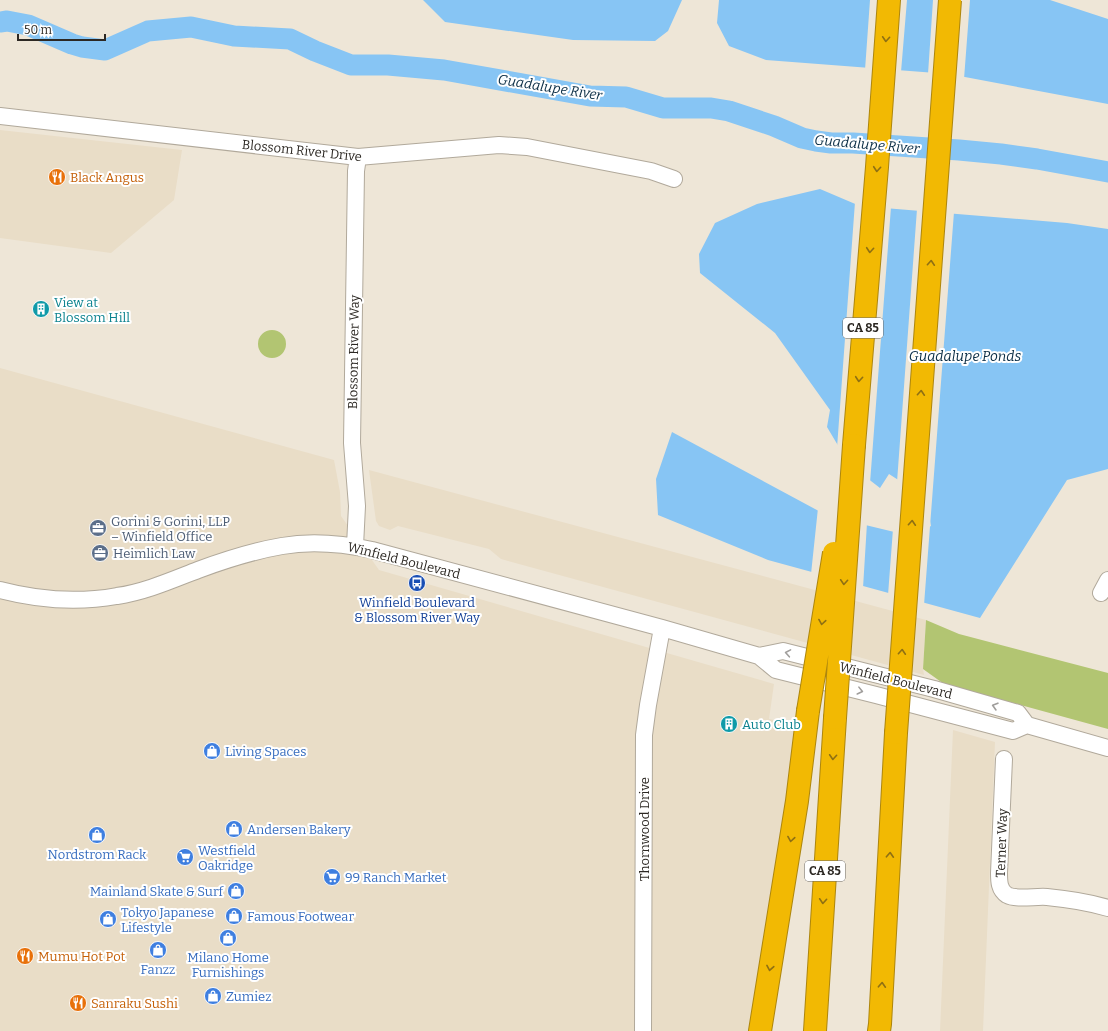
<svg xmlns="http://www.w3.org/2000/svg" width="1108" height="1031" viewBox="0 0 1108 1031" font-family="Bitter,serif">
	<rect width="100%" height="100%" fill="#eee6d7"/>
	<path fill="#e9ddc7" d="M 0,130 L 182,150 L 174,200 L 111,253 L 0,238 Z
		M 0,368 L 334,460 L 340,492 L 341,516 L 379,570 L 774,684 L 769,719 L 795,725 L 801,802 L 751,1031 L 0,1031 Z
		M 369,470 L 926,620 L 923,669 L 924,675 L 501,559 L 489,549 L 398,526 L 390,530 L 379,526 L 376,521 Z
		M 953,730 L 995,742 L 983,1031 L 940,1031 Z"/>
	<path fill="#b2c572" d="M258 344a14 14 0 1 1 28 0a14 14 0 1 1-28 0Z
		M 926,620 L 959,634 L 1108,673 L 1108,729 L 944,684 L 923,669 Z"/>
	<path fill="#87c5f4" d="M 423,0 L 682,0 L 668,31 L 655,41 L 573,40 L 445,22 Z
		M 719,0 L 1050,0 L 1108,19 L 1108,104 L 949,74 L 766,60 L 729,46 L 717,23 Z
		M 820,189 L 860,206 L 1067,223 L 1108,229 L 1108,469 L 1067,480 L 980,618 L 768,560 L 658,515 L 656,479 L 672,432 L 828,516 L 911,536 L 931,526 L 928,511 L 903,483 L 889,474 L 880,488 L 849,464 L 827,427 L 830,410 L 775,333 L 700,273 L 699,254 L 715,223 L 757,204 Z"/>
	<path fill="#eee6d7" d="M 870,0 L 907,0 L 901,72 L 865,70 Z
		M 933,0 L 970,0 L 964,79 L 949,76 L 928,74 Z
		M 855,202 L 861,204 L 891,207 L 870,483 L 848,466 L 837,448 Z
		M 917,209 L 954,212 L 924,605 L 888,595 L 893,529 L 911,533 L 928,525 L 926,512 L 902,485 L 897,482 Z
		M 818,508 L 829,514 L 867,523 L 863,588 L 811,574 Z"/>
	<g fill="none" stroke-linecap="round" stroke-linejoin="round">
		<path stroke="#87c5f4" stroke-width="21" d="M 0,22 L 7,21 L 28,25 L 72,44 L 82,47 L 105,50 L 148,31 L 191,27 L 234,36 L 290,39 L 315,51 L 351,65 L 388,65 L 444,70 L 590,96 L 626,97 L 663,108 L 711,108 L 729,111 L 774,126 L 802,138 L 816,141 L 831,143 L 853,143 L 959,150 L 1001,154 L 1037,159 L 1108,172"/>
		<g stroke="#b1a99b" stroke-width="18">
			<path id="minor" d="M 0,116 L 358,157 L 499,145 L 527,147 L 651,171 L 674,179
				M 355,546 L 357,506 L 352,443 L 356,171 L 358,157
				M 0,590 C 38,600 78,603 117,596 C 145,592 172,580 198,570 C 225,560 253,551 282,546 C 311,541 344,544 372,550 L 662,628 L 759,656 L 776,670 L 876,695 L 1013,731 L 1027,725
				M 1101,593 L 1108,580
				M 759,656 L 783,651 L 934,689 L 1018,713 L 1027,725 L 1108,748
				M 1004,759 L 999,873 C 999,881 999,890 1007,895 C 1016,900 1036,896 1047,897 C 1068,899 1088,902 1108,908
				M 643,1031 L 644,735 L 648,705 L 662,628"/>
		</g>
		<g stroke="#ad860e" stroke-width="24">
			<path id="highway" d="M 854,445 L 877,167 L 889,0
				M 760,1031 L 797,801 L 808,711
				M 815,1031 L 835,718
				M 879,1031 L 880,1024 L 896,733"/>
		</g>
		<use href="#minor" stroke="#fff" stroke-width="16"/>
		<use href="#highway" stroke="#f2b903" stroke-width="22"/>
		<g stroke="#ad860e" stroke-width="24" stroke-linecap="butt">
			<path id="highway-bridge" d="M 808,711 L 834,553
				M 835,718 L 854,445
				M 896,733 L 950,0"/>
		</g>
		<use href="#highway-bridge" stroke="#f2b903" stroke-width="22"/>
	</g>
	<defs><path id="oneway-chevron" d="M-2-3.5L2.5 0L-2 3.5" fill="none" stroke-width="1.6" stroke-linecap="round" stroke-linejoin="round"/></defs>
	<g stroke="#8f7013">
		<use href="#oneway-chevron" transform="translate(886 39) rotate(94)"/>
		<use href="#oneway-chevron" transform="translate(877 169) rotate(95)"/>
		<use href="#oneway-chevron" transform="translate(870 250) rotate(95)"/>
		<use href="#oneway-chevron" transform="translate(931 263) rotate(-86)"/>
		<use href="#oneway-chevron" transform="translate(859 379) rotate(95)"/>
		<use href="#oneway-chevron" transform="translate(921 393) rotate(-86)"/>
		<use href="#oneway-chevron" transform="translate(912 523) rotate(-86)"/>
		<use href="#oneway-chevron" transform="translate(844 582) rotate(94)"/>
		<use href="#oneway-chevron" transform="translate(822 622) rotate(99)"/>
		<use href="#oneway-chevron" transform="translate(902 652) rotate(-86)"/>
		<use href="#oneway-chevron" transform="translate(833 757) rotate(94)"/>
		<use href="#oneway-chevron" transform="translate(791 839) rotate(99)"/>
		<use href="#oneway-chevron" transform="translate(890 855) rotate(-87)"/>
		<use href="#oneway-chevron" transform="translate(823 901) rotate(94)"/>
		<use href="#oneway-chevron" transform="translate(770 968) rotate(100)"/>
		<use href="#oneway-chevron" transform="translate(882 985) rotate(-87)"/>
	</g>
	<g stroke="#a09e9c">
		<use href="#oneway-chevron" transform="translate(788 653) rotate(-170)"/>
		<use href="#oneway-chevron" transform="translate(860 691) rotate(14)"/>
		<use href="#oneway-chevron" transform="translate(995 706) rotate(-164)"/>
	</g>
	<defs>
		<g id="restaurant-disc" transform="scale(0.9)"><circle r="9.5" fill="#e8710a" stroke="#fff"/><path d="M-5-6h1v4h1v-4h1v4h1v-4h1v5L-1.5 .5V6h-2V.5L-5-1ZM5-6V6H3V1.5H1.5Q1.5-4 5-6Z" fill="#fff"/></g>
		<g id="building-disc" transform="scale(0.9)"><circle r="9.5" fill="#0f9aa8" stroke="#fff"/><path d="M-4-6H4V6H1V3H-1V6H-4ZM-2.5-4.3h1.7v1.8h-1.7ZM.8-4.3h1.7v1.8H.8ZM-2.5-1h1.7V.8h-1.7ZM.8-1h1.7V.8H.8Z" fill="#fff"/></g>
		<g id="office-disc" transform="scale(0.9)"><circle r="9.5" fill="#5c6f8a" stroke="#fff"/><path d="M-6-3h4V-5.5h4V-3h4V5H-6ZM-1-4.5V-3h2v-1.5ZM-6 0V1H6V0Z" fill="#fff"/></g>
		<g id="bus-disc" transform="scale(0.9)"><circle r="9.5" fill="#1a4fb4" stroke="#fff"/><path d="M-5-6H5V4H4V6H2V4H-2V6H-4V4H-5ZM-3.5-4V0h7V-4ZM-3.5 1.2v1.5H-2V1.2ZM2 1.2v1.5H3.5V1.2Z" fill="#fff"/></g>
		<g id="shop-disc" transform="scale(0.9)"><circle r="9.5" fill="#3f7fe0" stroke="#fff"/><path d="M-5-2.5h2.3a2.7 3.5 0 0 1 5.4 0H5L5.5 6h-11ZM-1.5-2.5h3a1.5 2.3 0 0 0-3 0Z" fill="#fff"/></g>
		<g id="supermarket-disc" transform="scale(0.9)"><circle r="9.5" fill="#3f7fe0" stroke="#fff"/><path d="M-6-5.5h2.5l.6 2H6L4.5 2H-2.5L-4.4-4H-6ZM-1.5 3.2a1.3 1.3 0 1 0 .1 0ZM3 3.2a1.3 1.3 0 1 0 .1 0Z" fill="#fff"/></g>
	</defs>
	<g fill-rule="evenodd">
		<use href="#restaurant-disc" x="57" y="177"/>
		<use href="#building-disc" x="41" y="309"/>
		<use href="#office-disc" x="98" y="528"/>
		<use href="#office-disc" x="100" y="553"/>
		<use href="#bus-disc" x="417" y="583"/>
		<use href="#building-disc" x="729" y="724"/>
		<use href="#shop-disc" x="212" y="751"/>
		<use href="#shop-disc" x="234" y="829"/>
		<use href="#shop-disc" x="97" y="835"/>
		<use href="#supermarket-disc" x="185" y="857"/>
		<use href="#supermarket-disc" x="332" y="877"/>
		<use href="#shop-disc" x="236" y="891"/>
		<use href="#shop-disc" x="234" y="916"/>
		<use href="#shop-disc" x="108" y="919"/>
		<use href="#shop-disc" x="228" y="938"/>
		<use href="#shop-disc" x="158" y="950"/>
		<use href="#restaurant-disc" x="25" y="956"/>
		<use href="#shop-disc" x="213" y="996"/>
		<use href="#restaurant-disc" x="78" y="1003"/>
	</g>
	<g text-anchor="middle" stroke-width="4" stroke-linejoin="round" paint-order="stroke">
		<g fill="#fff" stroke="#6b6865" stroke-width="1">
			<rect x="843" y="318" width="40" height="20" rx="3"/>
			<rect x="805" y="861" width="40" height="20" rx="3"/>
		</g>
		<g font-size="12" font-weight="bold" fill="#2c2823">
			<text x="863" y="332">CA 85</text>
			<text x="825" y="875">CA 85</text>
		</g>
		<g font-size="13" fill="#2c2823" stroke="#fff">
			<text transform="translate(302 150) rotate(6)" y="5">Blossom River Drive</text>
			<text transform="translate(353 352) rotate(-89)" y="5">Blossom River Way</text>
			<text transform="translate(404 560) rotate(14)" y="5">Winfield Boulevard</text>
			<text transform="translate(896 680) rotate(14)" y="5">Winfield Boulevard</text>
			<text transform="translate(644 829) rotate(-90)" y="5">Thornwood Drive</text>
			<text transform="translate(1001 843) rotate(-88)" y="5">Terner Way</text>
		</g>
		<g font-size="13" fill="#c56008" stroke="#fff" text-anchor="start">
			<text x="70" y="182">Black Angus</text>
			<text x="38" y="961">Mumu Hot Pot</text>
			<text x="91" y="1008">Sanraku Sushi</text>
		</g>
		<g font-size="13" fill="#0d838f" stroke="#fff" text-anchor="start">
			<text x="54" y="307">View at<tspan x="54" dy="15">Blossom Hill</tspan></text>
			<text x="742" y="729">Auto Club</text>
		</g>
		<g font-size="13" fill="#4e5e75" stroke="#fff" text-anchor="start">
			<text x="111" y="526">Gorini &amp; Gorini, LLP<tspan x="111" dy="15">– Winfield Office</tspan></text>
			<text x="113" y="558">Heimlich Law</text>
		</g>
		<g font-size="13" fill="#164399" stroke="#fff">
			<text x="417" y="607">Winfield Boulevard<tspan x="417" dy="15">&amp; Blossom River Way</tspan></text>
		</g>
		<g font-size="13" fill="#366cbe" stroke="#fff" text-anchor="start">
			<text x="225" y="756">Living Spaces</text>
			<text x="247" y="834">Andersen Bakery</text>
			<text x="198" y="855">Westfield<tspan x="198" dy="15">Oakridge</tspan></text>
			<text x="97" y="859" text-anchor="middle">Nordstrom Rack</text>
			<text x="345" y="882">99 Ranch Market</text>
			<text x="223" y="896" text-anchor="end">Mainland Skate &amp; Surf</text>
			<text x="121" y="917">Tokyo Japanese<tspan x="121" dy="15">Lifestyle</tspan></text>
			<text x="247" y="921">Famous Footwear</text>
			<text x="228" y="962" text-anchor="middle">Milano Home<tspan x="228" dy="15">Furnishings</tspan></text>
			<text x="158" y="974" text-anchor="middle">Fanzz</text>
			<text x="226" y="1001">Zumiez</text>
		</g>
		<g font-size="14" font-style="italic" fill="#092c44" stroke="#fff">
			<text transform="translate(550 87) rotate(9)" y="5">Guadalupe River</text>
			<text transform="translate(867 144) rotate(5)" y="5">Guadalupe River</text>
			<text x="965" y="361">Guadalupe Ponds</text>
		</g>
	</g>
	<path d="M18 34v6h87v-6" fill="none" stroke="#2c2823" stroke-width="2"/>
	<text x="24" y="34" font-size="12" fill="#2c2823" stroke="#ffffff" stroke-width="3" paint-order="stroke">50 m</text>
</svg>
